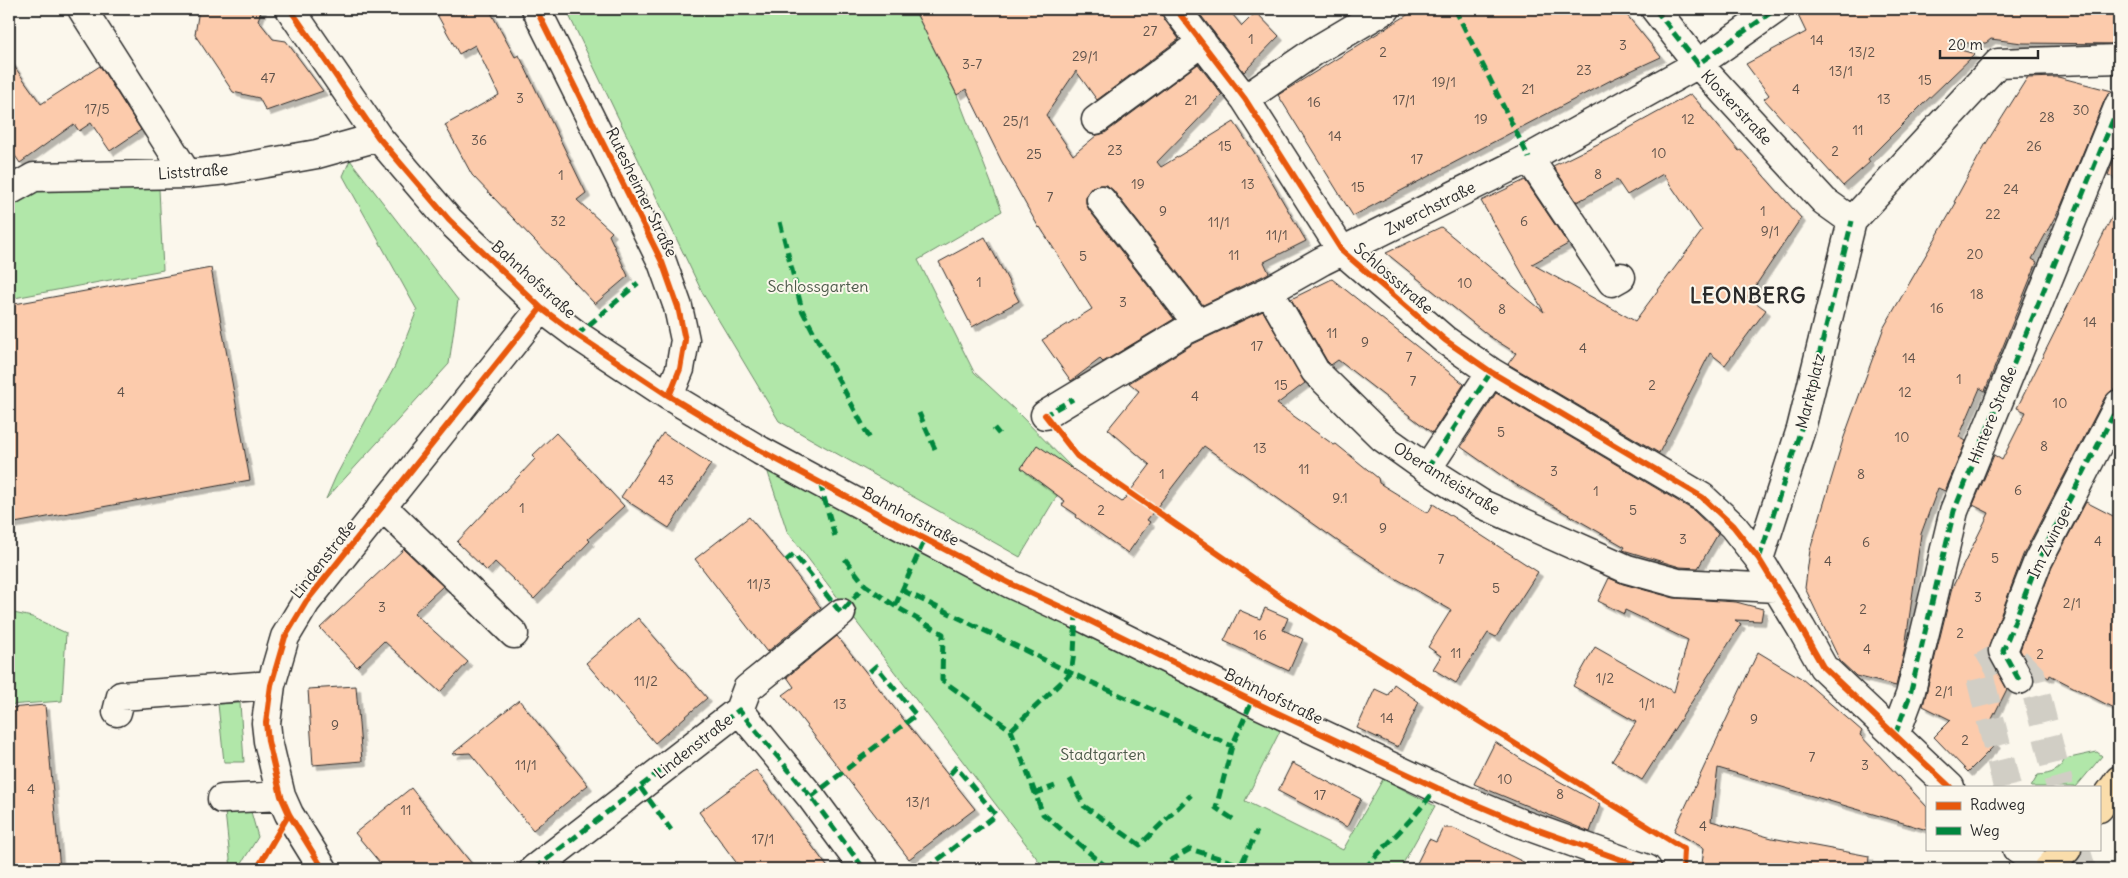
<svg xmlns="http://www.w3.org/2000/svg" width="2128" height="878" viewBox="0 0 2128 878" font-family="Delius,sans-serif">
	<defs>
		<filter id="shadow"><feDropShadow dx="4.5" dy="4.5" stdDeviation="0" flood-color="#0004"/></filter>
	</defs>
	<rect width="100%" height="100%" fill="#fbf7ec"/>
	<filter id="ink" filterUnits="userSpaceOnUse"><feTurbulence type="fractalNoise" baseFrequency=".02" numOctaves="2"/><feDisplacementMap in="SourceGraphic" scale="10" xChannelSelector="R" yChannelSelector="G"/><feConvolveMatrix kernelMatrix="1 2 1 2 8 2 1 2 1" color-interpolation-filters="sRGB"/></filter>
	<g filter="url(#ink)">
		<path fill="#b1e7a9" stroke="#6e896a" d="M 566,9 L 914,9 L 957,95 L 1002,211 L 918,260 L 974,372 L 1015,410 L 1073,469 L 1020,557 L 779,421 L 703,294 Z
			M 350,160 L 458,300 L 449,364 L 326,499 L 336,476 L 395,366 L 417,310 L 343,176 Z
			M 159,189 L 163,270 L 9,299 L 9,197 L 18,191 Z
			M 761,451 L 1287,717 L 1245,801 L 1343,850 L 1383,779 L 1435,806 L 1400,869 L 1045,869 L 787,531 Z
			M 9,612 L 32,617 L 66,633 L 62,701 L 9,705 Z
			M 240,703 L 244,762 L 224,762 L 218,704 Z
			M 2097,752 L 2102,756 L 2076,787 L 2031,787 L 2038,775 C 2052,774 2059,771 2065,759 Z
			M 248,801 L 258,837 L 238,869 L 231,869 L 224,802 Z"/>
		<path fill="#fccbac" stroke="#2b2b2b" filter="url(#shadow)" d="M 199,9 L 262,9 L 258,20 L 273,39 L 286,41 L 323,91 L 266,111 L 259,98 L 233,92 L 195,35 Z
			M 434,9 L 489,9 L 515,57 L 519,55 L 586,193 L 577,200 L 612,232 L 609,235 L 628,276 L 595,304 L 472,175 L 445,125 L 499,95 L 475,45 L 459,54 Z
			M 914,9 L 1161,9 L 1164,19 L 1179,39 L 1097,100 L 1076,71 L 1046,115 L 1073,155 L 1097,135 L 1105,133 L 1198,64 L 1222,95 L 1157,162 L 1161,167 L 1234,122 L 1254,152 L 1306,241 L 1264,262 L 1269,273 L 1203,305 L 1113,190 L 1106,185 L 1099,185 L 1092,187 L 1086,195 L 1086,203 L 1089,210 L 1174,319 L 1103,362 L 1100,359 L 1071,381 L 1042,340 L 1092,309 L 1040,227 L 1039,228 L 1001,160 L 966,89 L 957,95 Z
			M 1196,9 L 1228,9 L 1242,26 L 1256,12 L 1279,36 L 1244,72 Z
			M 1417,9 L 1622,9 L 1661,57 L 1613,79 L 1353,216 L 1278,95 Z
			M 1795,9 L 2119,9 L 2119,44 L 2022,43 L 1991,39 L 1986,43 L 1951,43 L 1950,47 L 1975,54 L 1921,106 L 1868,159 L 1870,162 L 1843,186 L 1764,99 L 1769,95 L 1746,64 L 1806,32 Z
			M 9,59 L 41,104 L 100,66 L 141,130 L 110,151 L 91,123 L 79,131 L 74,124 L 20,163 L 9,147 Z
			M 2058,77 L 2112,91 L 2105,99 L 2061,206 L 2032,259 L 2037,262 L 1985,391 L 1980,388 L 1959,437 L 1966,441 L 1945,491 L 1938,488 L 1921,534 L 1905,648 L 1896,686 L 1856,676 L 1840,661 L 1805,588 L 1810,550 L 1843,440 L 1884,327 L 1956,203 L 1954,202 L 1985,145 L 2027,78 Z
			M 1691,94 L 1739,151 L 1741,150 L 1801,218 L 1748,297 L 1766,310 L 1725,365 L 1710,353 L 1659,453 L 1508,364 L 1516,353 L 1489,336 L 1386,253 L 1441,227 L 1544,312 L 1481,201 L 1525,180 L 1568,244 L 1532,264 L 1635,321 L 1702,231 L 1663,174 L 1627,195 L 1617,180 L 1577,202 L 1553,166 L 1622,132 Z
			M 2119,146 L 2119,180 L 2108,175 Z
			M 2119,203 L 2119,389 L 2111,391 L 2105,397 L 2023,555 L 1987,652 L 2007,689 L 1985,733 L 1996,744 L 1968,772 L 1934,737 L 1951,720 L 1923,706 L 1952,588 L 1989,513 L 1973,505 L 1994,455 L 2002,460 L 2026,412 L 2017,408 Z
			M 985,237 L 1019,301 L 972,327 L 939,262 Z
			M 211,268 L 250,480 L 9,524 L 9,305 Z
			M 1332,279 L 1464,384 L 1432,433 L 1338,360 L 1331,365 L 1327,361 L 1291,299 Z
			M 1263,311 L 1305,383 L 1277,404 L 1334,445 L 1336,444 L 1378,478 L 1379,483 L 1428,513 L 1433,504 L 1538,572 L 1496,637 L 1488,633 L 1456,683 L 1433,669 L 1441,656 L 1428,647 L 1451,610 L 1390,575 L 1342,544 L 1204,446 L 1147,520 L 1150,522 L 1128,553 L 1076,517 L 1077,515 L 1062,505 L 1065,501 L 1021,468 L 1037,445 L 1122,502 L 1150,465 L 1108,429 L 1139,391 L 1129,383 L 1193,344 Z
			M 1496,393 L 1693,510 L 1718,534 L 1698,568 L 1680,567 L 1623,550 L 1625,547 L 1508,480 L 1461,447 Z
			M 556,433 L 624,506 L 588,539 L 590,541 L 534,599 L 495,562 L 487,571 L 457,542 L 535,459 L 532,456 Z
			M 663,433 L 711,464 L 669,528 L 621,497 Z
			M 2119,438 L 2119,456 L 2112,452 Z
			M 2086,502 L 2119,519 L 2119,711 L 2050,675 L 2049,678 L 2030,668 L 2020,650 L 2052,567 Z
			M 749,517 L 786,561 L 821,608 L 767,652 L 695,559 Z
			M 404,549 L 443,586 L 414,613 L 468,662 L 440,692 L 384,641 L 357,667 L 320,628 Z
			M 1609,578 L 1623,584 L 1674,598 L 1736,602 L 1763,609 L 1761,621 L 1735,620 L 1741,624 L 1642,780 L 1612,761 L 1636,722 L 1573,686 L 1595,647 L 1674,692 L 1688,640 L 1625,610 L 1624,614 L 1598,601 Z
			M 1265,608 L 1288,618 L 1283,630 L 1303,639 L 1289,671 L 1224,641 L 1239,610 L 1260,619 Z
			M 638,618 L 707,698 L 655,743 L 586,663 Z
			M 837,636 L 975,809 L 909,859 L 783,695 L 794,687 L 787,677 Z
			M 1758,652 L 1801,678 L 1862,731 L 1860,735 L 1927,807 L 1927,830 L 1718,768 L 1711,821 L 1772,838 L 1869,856 L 1868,869 L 1728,869 L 1702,864 L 1704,848 L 1674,831 Z
			M 1394,684 L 1419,702 L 1398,747 L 1357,728 L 1375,689 L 1388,695 Z
			M 356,686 L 362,761 L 313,765 L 308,689 Z
			M 519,700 L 588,785 L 533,830 L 470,753 L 452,754 Z
			M 45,705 L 60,869 L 9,869 L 9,708 Z
			M 1495,742 L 1527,763 L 1600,804 L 1590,832 L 1474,784 Z
			M 1292,763 L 1361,799 L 1347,827 L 1278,791 Z
			M 756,770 L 829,869 L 741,869 L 699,812 Z
			M 411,788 L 476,869 L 385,869 L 355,833 Z
			M 1443,828 L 1453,828 L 1538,869 L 1414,869 L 1429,839 L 1436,842 Z"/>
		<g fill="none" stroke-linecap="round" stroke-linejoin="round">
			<path stroke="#d1cec5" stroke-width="28" stroke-dasharray="28 14" stroke-linecap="butt" d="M 2007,787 L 1978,669 L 2007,652 L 2032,677 L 2060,787
				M 2076,849 L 2082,869"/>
			<g stroke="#2b2b2b" stroke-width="31">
				<path id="minor" d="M 82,9 L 187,174
					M 290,9 L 378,137 L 449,220 L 541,308 L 577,335 L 669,396 L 761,451 L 908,530 L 1011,584 L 1076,614 L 1252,701 L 1437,788 L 1522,824 L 1647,869
					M 536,9 L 662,262 L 678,307 L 685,340 L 680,369 L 669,396
					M 1176,9 L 1245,99 L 1342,251 L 1445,340 L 1491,372 L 1702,497 L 1733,526 L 1759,559 L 1801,628 L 1823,667 L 1950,787
					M 1655,9 L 1698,64 L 1824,201 L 1852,221
					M 1245,99 L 1315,51 L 1386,9
					M 1096,120 L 1202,42
					M 1529,158 L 1612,282 L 1621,277
					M 9,191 L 34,177 L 187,174 L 227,170 L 317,154 L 378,137
					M 1101,200 L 1198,324
					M 1269,291 L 1315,371 L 1382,437 L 1427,469 L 1482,504 L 1627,569 L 1678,583 L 1776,588
					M 1045,415 L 1186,330 L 1269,291 L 1322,261 L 1529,158 L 1698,64 L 1776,9
					M 1427,469 L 1491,372
					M 382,506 L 514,634
					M 1759,559 L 1801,429 L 1852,221 L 1998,63 L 2119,59
					M 2019,680 L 2003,651 L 2038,561 L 2119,404
					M 739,710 L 747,689 L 841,613
					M 117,712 L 121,696 L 271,685
					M 1895,735 L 1910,695 L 1954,511 L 2119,105
					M 222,799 L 281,796
					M 2017,849 L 2045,869
					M 323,869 L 289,814 L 281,796 L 268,741 L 266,723 L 271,685 L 285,637 L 306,602 L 541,308
					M 534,869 L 739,710 L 811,797 L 864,869"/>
			</g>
			<g stroke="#2b2b2b" stroke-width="31">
				<path id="major" d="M 2099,808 L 2119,780
					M 2048,869 L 2067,849"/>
			</g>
			<use href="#minor" stroke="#fbf7ec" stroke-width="28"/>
			<use href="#major" stroke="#faddab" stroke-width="28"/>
			<path stroke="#00873e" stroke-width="5" stroke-dasharray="10 5" stroke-linecap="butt" d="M 1455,9 L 1529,158
				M 1655,9 L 1698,64 L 1776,9
				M 780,222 L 802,310 L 870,439
				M 577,335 L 638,283
				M 919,413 L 935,449
				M 1047,417 L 1045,415 L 1073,399
				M 994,428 L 999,434
				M 1427,469 L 1491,372
				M 820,483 L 836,540
				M 845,559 L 865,585 L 895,606 L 943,634 L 942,680 L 1011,730 L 1043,814 L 1109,869
				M 1759,559 L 1801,429 L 1852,221
				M 786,561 L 794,554 L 841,613 L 865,585
				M 902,590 L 1071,673 L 1232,746
				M 895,606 L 925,539
				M 2019,680 L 2003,651 L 2038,561 L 2119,404
				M 1011,730 L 1071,673 L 1074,653 L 1076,614
				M 1895,735 L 1910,695 L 1954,511 L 2119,105
				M 1070,779 L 1084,806 L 1140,845 L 1191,795
				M 640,787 L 671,830
				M 1034,794 L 1055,786
				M 811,797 L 916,715 L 876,666 L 867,674
				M 1233,819 L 1216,808 L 1232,746 L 1252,701
				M 534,869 L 739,710 L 811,797 L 864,869
				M 926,869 L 996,815 L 956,767 L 949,775
				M 1157,869 L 1190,849 L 1241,865
				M 1253,869 L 1241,865 L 1257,831
				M 1364,869 L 1414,816 L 1437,788"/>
			<g stroke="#fbf7ec" stroke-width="9">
				<path id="cycleway" d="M 290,9 L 378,137 L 449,220 L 541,308 L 577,335 L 669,396 L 761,451 L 908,530 L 1011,584 L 1076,614 L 1252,701 L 1437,788 L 1522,824 L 1647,869
					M 536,9 L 662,262 L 678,307 L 685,340 L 680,369 L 669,396
					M 1176,9 L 1245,99 L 1342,251 L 1445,340 L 1491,372 L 1702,497 L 1733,526 L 1759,559 L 1801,628 L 1823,667 L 1950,787
					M 1045,415 L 1077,456 L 1288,602 L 1684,849 L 1683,869
					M 257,869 L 289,814
					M 323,869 L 289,814 L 281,796 L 268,741 L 266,723 L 271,685 L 285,637 L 306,602 L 541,308"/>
			</g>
			<use href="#cycleway" stroke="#e8590c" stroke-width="6"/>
		</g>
	</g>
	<g text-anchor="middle" stroke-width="4" stroke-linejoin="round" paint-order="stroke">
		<g font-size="14" fill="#5f534b">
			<text x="1150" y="36">27</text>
			<text x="1251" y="44">1</text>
			<text x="1817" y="45">14</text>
			<text x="1623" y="50">3</text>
			<text x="1383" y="57">2</text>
			<text x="1862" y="57">13/2</text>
			<text x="1085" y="61">29/1</text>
			<text x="972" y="69">3-7</text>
			<text x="1584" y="75">23</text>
			<text x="1841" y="76">13/1</text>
			<text x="268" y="83">47</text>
			<text x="1925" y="85">15</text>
			<text x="1444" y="87">19/1</text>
			<text x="1528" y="94">21</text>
			<text x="1796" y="94">4</text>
			<text x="520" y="103">3</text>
			<text x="1884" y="104">13</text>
			<text x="1191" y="105">21</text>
			<text x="1404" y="105">17/1</text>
			<text x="1314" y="107">16</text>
			<text x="97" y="114">17/5</text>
			<text x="2081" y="115">30</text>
			<text x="2047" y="122">28</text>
			<text x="1481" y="124">19</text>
			<text x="1688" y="124">12</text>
			<text x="1016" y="126">25/1</text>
			<text x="1858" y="135">11</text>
			<text x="1335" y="141">14</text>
			<text x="479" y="145">36</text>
			<text x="1225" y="151">15</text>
			<text x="2034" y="151">26</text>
			<text x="1115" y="155">23</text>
			<text x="1835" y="156">2</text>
			<text x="1659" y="158">10</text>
			<text x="1034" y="159">25</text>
			<text x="1417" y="164">17</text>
			<text x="1598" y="179">8</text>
			<text x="561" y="180">1</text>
			<text x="1138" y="189">19</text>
			<text x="1248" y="189">13</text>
			<text x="1358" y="192">15</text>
			<text x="2011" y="194">24</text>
			<text x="1050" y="202">7</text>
			<text x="1163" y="216">9</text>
			<text x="1763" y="216">1</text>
			<text x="1993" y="219">22</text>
			<text x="558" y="226">32</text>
			<text x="1524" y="226">6</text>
			<text x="1219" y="227">11/1</text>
			<text x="1770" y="236">9/1</text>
			<text x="1277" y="240">11/1</text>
			<text x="1975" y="259">20</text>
			<text x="1234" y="260">11</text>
			<text x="1083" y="261">5</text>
			<text x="979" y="287">1</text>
			<text x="1465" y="288">10</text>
			<text x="1977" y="299">18</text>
			<text x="1123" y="307">3</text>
			<text x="1937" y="313">16</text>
			<text x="1502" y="314">8</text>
			<text x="2090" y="327">14</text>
			<text x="1332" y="338">11</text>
			<text x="1365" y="347">9</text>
			<text x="1257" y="351">17</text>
			<text x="1583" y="353">4</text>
			<text x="1409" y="362">7</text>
			<text x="1909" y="363">14</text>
			<text x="1959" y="384">1</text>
			<text x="1413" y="386">7</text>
			<text x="1281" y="390">15</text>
			<text x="1652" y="390">2</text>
			<text x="121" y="397">4</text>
			<text x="1905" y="397">12</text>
			<text x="1195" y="401">4</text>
			<text x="2060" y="408">10</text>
			<text x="1501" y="437">5</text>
			<text x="1902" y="442">10</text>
			<text x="2044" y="451">8</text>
			<text x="1260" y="453">13</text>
			<text x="1304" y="474">11</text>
			<text x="1554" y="476">3</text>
			<text x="1162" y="479">1</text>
			<text x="1861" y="479">8</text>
			<text x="666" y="485">43</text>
			<text x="2018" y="495">6</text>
			<text x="1596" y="496">1</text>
			<text x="1340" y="503">9.1</text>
			<text x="522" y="513">1</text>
			<text x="1101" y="515">2</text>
			<text x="1633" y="515">5</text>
			<text x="1383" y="533">9</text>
			<text x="1683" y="544">3</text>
			<text x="2098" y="546">4</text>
			<text x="1866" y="547">6</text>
			<text x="1995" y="563">5</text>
			<text x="1441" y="564">7</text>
			<text x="1828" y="566">4</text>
			<text x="759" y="589">11/3</text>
			<text x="1496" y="593">5</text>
			<text x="1978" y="602">3</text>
			<text x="2072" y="608">2/1</text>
			<text x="382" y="612">3</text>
			<text x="1863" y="614">2</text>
			<text x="1960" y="638">2</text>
			<text x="1260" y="640">16</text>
			<text x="1867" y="654">4</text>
			<text x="1456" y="658">11</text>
			<text x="2040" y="659">2</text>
			<text x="1605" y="683">1/2</text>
			<text x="646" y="686">11/2</text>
			<text x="1944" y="696">2/1</text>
			<text x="1647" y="708">1/1</text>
			<text x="840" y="709">13</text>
			<text x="1387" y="723">14</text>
			<text x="1754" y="724">9</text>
			<text x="335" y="730">9</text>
			<text x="1965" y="745">2</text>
			<text x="1812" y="762">7</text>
			<text x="526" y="770">11/1</text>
			<text x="1865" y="770">3</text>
			<text x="1505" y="784">10</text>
			<text x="31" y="794">4</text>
			<text x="1560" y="799">8</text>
			<text x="1320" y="800">17</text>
			<text x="918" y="807">13/1</text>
			<text x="406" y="815">11</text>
			<text x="1703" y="831">4</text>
			<text x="763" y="844">17/1</text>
		</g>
		<g font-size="16" fill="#2b2b2b" stroke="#fbf7ec">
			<text transform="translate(1737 107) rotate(47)" y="6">Klosterstraße</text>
			<text transform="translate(193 171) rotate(-4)" y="6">Liststraße</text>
			<text transform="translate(642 192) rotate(64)" y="6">Rutesheimer Straße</text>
			<text transform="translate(1430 208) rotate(-27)" y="6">Zwerchstraße</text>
			<text transform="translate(1394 278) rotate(41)" y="6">Schlossstraße</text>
			<text transform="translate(534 279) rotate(42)" y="6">Bahnhofstraße</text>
			<text transform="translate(1810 391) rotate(-76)" y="6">Marktplatz</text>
			<text transform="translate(1992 415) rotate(-68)" y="6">Hintere Straße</text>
			<text transform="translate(1447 478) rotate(32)" y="6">Oberamteistraße</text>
			<text transform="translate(911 516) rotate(28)" y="6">Bahnhofstraße</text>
			<text transform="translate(2050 540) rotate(-64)" y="6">Im Zwinger</text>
			<text transform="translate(323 559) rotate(-52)" y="6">Lindenstraße</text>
			<text transform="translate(1274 696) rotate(26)" y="6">Bahnhofstraße</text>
			<text transform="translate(693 746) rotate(-38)" y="6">Lindenstraße</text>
		</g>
		<g font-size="16" fill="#4c5a4a" stroke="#fbf7ec">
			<text x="818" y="292">Schlossgarten</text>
			<text x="1103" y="760">Stadtgarten</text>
		</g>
		<g font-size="21" font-weight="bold" letter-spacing="1" fill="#2b2b2b" stroke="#fbf7ec">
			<text x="1748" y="303">LEONBERG</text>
		</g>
	</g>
	<rect width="2128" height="878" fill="none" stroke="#fbf7ec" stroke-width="30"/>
	<rect x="15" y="15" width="2098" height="848" fill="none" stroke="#2b2b2b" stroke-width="2" filter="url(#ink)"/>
	<rect x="1926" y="786" width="175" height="65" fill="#fbf7ec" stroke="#a8a59f"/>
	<rect x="1936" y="802" width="25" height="8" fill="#e8590c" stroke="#a8a59f"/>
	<text x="1970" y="810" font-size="15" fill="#2b2b2b">Radweg</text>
	<rect x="1936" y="827" width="25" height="8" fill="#00873e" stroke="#a8a59f"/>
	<text x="1970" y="836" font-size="15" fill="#2b2b2b">Weg</text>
	<path d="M1940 50v8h98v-8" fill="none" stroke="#2b2b2b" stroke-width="2.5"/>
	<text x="1948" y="50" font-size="15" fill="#2b2b2b" stroke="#fbf7ec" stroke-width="4" paint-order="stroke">20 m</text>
</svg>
